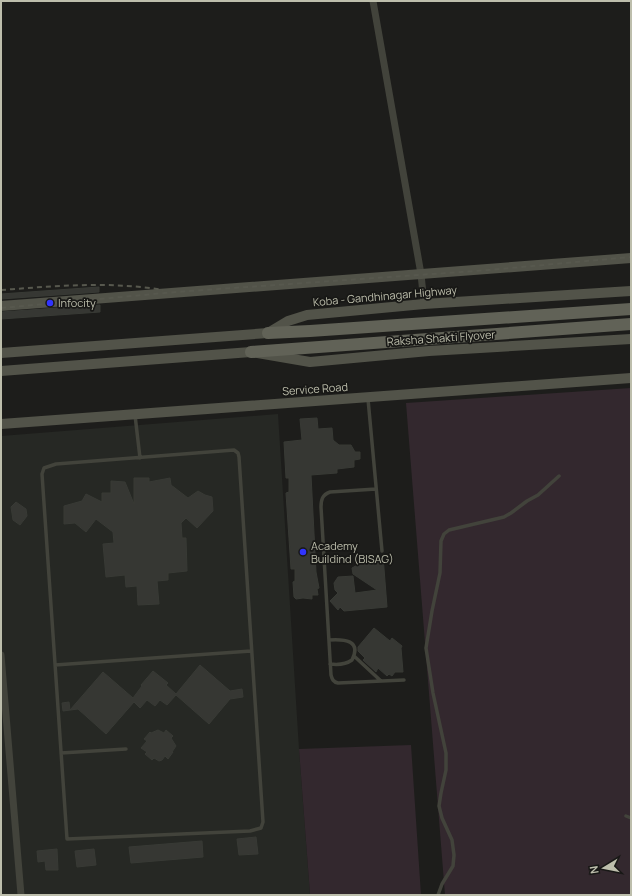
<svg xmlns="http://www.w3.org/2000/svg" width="632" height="896" viewBox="0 0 632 896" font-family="Manrope,sans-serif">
	<rect width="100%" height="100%" fill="#1d1d1b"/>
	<path fill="#262824" d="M 278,414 L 299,749 L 310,894 L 421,895 L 1,895 L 1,436 Z"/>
	<path fill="#33282e" d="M 631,388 L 631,895 L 445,895 L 406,403 Z
		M 411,745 L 421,895 L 301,895 L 310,894 L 299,749 Z"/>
	<path fill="#363733" stroke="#383a35" d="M 99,287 L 99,292 L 1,299 L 1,294 Z
		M 100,305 L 100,312 L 1,319 L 1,312 Z
		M 317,418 L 318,429 L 332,428 L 333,440 L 339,445 L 351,445 L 355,452 L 360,452 L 360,459 L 354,460 L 354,467 L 337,469 L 337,473 L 311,475 L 316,572 L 319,588 L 317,589 L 318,595 L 312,595 L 312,599 L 303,598 L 296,599 L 294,597 L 293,582 L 295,581 L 295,569 L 291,569 L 286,493 L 289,492 L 289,478 L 286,478 L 284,442 L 302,440 L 300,419 Z
		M 134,478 L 149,478 L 149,482 L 170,478 L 171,485 L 188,498 L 198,491 L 205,495 L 212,497 L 213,511 L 197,528 L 186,518 L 181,523 L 182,538 L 186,538 L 187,571 L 168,573 L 168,580 L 157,581 L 159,604 L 138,605 L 137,586 L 126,587 L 125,575 L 106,577 L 103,544 L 114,543 L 113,532 L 96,519 L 86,532 L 75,523 L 64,524 L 64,506 L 82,501 L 86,494 L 102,502 L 102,493 L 111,493 L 111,481 L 125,482 L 134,504 Z
		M 16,502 L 26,509 L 27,516 L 20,525 L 13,520 L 11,507 Z
		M 383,556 L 387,607 L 344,611 L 340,607 L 338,610 L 330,601 L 338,593 L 335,590 L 334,583 L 338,577 L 353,576 L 355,593 L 377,590 L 353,574 L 352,568 L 361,563 L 360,560 L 369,559 L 368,557 Z
		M 374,628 L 390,641 L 392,638 L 402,646 L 401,648 L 403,672 L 395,672 L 392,676 L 389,674 L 387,676 L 378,668 L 376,672 L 363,660 L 365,658 L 358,651 L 358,647 Z
		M 200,665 L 230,691 L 242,689 L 243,697 L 230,699 L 209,724 L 176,695 L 167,705 L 160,700 L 155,706 L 147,700 L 140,708 L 134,702 L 106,734 L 78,709 L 63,711 L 62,703 L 69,702 L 70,710 L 103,672 L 133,698 L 142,686 L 141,685 L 153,671 L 168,683 L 166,685 L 176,694 Z
		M 158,730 L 164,733 L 166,730 L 173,736 L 171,738 L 176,746 L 172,752 L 173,752 L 168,759 L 165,756 L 162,760 L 159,761 L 154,758 L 152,760 L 145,754 L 147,752 L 141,748 L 147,741 L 144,739 L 150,732 L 151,733 Z
		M 256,837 L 258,854 L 239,855 L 237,839 Z
		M 202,841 L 203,857 L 131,863 L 129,847 Z
		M 57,849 L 58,870 L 46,870 L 45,861 L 38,862 L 37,851 Z
		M 94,849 L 96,865 L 77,867 L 75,851 Z"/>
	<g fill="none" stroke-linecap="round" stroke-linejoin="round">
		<path stroke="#42433b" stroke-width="3.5" d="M 368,399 L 382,551
			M 135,415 L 140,458
			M 234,450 L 238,453 L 239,457 L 263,822 L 261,828 L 250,831 L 67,839 L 42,474 L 44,468 L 56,464 Z
			M 376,489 L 330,492 C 322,495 321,500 321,507 L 331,675 C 332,679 333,682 338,683 L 404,680
			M 329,640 C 344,639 362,640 352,660 C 345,665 338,665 330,664
			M 354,656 L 381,681
			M 55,665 L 251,651
			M 61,753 L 126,749
			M 626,816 L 631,818
			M 438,895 L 442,884 L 453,866 L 454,855 L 452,840 L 442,818 L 439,806 L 441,793 L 446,770 L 446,753 L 433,693 L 426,648 L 432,611 L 440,573 L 441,541 L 444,534 L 449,530 L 504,517 L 511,513 L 527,501 L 538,495 L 559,476"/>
		<path stroke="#42433b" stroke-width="7" d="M 373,1 L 421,274 L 424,304
			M 1,655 L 21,895"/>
		<path stroke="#525349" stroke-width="10" d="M 1,306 L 631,258
			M 1,353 L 268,333 L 288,321 L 307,315 L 424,304 L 631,291
			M 1,371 L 251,352 L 310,362 L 429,351 L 631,339
			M 1,424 L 631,378"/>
		<path stroke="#616257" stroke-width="12" d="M 268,333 L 310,331 L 631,309
			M 251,352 L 631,324"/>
		<path stroke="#57584e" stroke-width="2" stroke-dasharray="5 4" stroke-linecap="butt" d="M 1,290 C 55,286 109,281 163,290
			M 1,308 L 176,292 L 489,270 L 631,257"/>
	</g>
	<g fill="#3134ff" stroke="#181816" stroke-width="1.5">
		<circle cx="50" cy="303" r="4"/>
		<circle cx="303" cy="552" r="4"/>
	</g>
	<g text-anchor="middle" stroke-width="3.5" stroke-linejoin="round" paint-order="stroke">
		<g font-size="11" fill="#bdbeac" stroke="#181816">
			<text transform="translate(385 296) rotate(-5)" y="4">Koba - Gandhinagar Highway</text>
			<text transform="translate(441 338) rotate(-4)" y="4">Raksha Shakti Flyover</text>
			<text transform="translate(315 389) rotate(-4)" y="4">Service Road</text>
		</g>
		<g font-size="11" fill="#bdbeac" stroke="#181816" text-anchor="start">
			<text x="58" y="307">Infocity</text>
			<text x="311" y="550">Academy<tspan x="311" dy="13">Buildind (BISAG)</tspan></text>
		</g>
	</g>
	<rect width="632" height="896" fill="none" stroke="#bdbeac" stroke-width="4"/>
	<g transform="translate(604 868) rotate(260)" stroke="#181816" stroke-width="3" paint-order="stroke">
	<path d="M0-3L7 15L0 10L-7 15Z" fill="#bdbeac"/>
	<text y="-6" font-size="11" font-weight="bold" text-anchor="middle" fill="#bdbeac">N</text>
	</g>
</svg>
